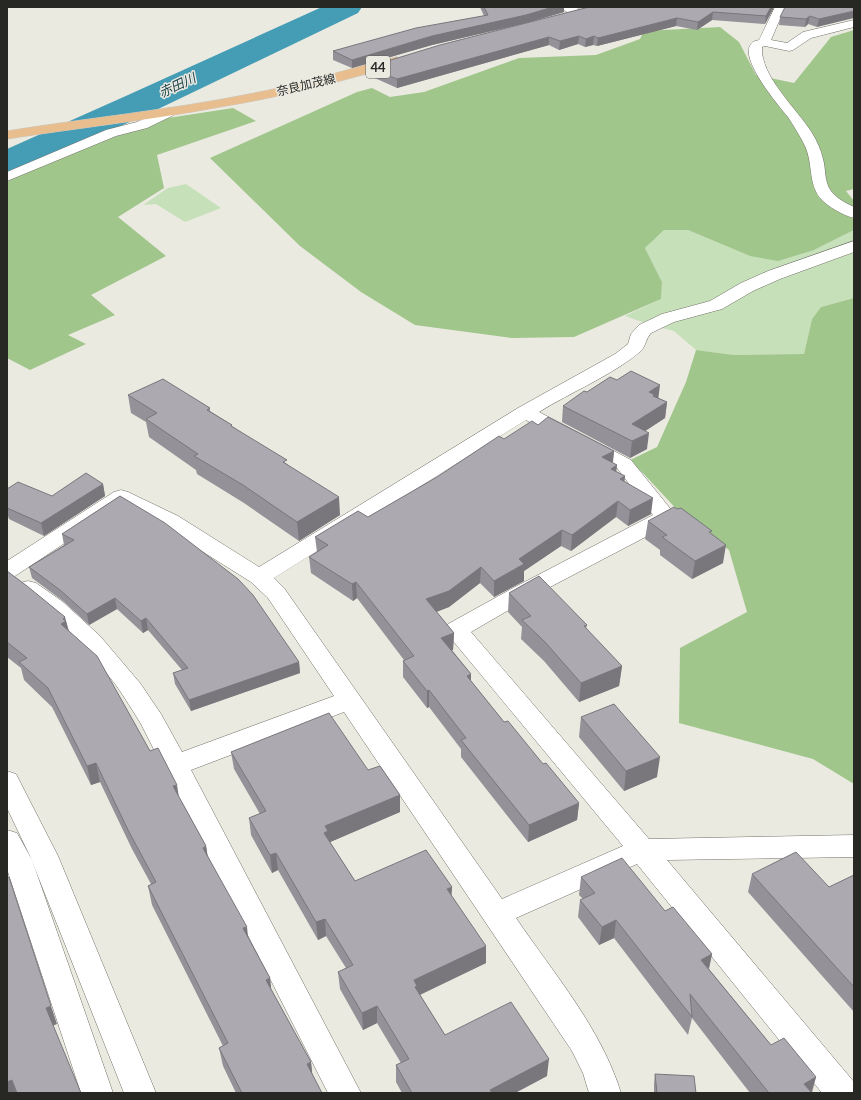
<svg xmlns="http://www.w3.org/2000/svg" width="861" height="1100" viewBox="0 0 861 1100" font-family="Lato,'Noto Sans JP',sans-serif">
	<rect width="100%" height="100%" fill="#ebeae1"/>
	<path fill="#c6e0b9" d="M 186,184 L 221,208 L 185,222 L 156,204 L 143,205 L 168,188 Z
		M 664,230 L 688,230 L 750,256 L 814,250 L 854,230 L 854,242 L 712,303 L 645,323 L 625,316 L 661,299 L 662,282 L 645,248 Z
		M 854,250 L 854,298 L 821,307 L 812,319 L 804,354 L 734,355 L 696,350 L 674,331 L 658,327 Z"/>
	<path fill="#a0c68b" d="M 720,27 L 739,42 L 756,75 L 794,83 L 831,37 L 854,30 L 854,189 L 846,191 L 854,201 L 854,230 L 814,250 L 778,261 L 750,256 L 688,230 L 664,230 L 645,248 L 662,282 L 661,299 L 574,337 L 512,338 L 415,325 L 361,292 L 300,246 L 210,158 L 357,92 L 372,88 L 390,97 L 424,92 L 519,58 L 596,55 L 640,39 L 644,31 Z
		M 233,108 L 256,121 L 157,155 L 164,188 L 118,217 L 166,256 L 91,295 L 115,315 L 68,335 L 86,344 L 30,370 L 7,358 L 7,176 L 129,124 Z
		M 854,298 L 854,784 L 813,759 L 679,723 L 680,648 L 747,612 L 729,550 L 682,515 L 642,472 L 628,461 L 657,447 L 686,382 L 696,350 L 734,355 L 804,354 L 812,319 L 821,307 Z"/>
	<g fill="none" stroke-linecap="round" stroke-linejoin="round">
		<path fill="#459cb5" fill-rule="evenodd" d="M 322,7 L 362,7 L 358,13 L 154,111 L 21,171 L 7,175 L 7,149 L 128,95 Z"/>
		<g stroke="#717068" stroke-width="1">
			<path id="street" d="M 561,7 L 576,7 L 585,13 L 583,15 C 576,17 566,13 561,7 Z
				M 775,7 L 788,7 L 783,12 L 771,40 L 787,43 L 803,32 L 854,20 L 854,27 L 811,38 L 793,50 L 789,51 L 765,46 L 762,47 C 760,76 797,109 812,133 C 817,141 821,150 823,159 C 826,169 824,182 831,191 C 837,199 846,203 854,207 L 854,218 C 843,215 828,207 820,198 C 808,182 813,163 805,146 C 800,136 794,126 788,117 C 778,105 739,59 751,44 C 753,41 756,41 759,40 Z
				M 169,108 L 174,109 L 176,112 L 174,115 L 147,128 L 116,136 L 7,181 L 7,172 L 106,130 L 137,122 Z
				M 854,241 L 854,252 L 780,279 L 753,291 L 722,309 L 674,322 L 651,333 C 646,338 646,346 641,351 C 613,375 571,392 539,412 L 631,460 L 677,517 L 674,522 L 531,597 L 471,632 L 649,839 L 854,835 L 854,857 L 667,860 L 854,1082 L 854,1093 L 822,1093 L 637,864 L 516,918 C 554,974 601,1028 621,1093 L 589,1093 L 583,1073 L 572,1051 L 344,712 L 191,770 L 361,1093 L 328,1093 L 141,724 C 133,711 125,698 116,685 C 89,650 56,619 20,593 L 17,588 L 20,583 L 28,581 L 36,583 L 63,602 L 100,636 L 140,683 L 161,714 L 182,752 L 334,696 L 268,598 L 251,582 L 162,526 L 122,505 L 15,576 L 7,578 L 7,561 L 114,492 L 121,490 L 128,492 L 178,516 L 259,567 L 518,408 L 615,354 L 628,344 L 631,334 L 639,325 L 662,314 L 710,301 L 741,283 L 768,271 ZM 526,420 L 617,468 L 653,515 L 515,587 L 448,624 L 444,630 L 623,846 L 502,899 L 284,588 L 274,578 Z
				M 7,830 L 17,833 L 32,860 L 113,1093 L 81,1093 L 7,869 Z"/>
		</g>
		<g stroke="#717068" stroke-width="1">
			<path id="secondary" d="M 7,771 L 16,774 L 58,856 L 156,1093 L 124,1093 L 30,856 L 7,808 Z"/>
		</g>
		<g stroke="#c7c7c6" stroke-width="1">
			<path id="primary" d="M 396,57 L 400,58 L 402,61 L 400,64 C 341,82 281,97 220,107 C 150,120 78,128 7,139 L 7,131 C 88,118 169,110 249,94 C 299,85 347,69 396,57 Z"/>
		</g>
		<use href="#street" fill="#fff" fill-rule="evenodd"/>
		<use href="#secondary" fill="#fff" fill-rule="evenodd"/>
		<use href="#primary" fill="#e9be8e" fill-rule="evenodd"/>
	</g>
	<path fill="#959198" d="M 480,7 L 564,7 L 564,12 L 526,23 L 432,45 L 352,68 L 333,60 L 333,51 L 484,16 Z
		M 589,7 L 774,7 L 765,24 L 712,20 L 697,30 L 676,26 L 597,46 L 593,45 L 585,47 L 578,44 L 559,50 L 549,45 L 397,88 L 368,75 L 368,67 Z
		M 854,7 L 817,27 L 808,24 L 805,27 L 779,25 L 780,17 Z
		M 587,392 L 658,398 L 667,402 L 665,418 L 645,431 L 647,449 L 630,458 L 562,422 L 563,406 Z
		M 128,395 L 210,408 L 210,411 L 232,425 L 232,426 L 287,464 L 340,515 L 299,541 L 244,503 L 197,474 L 196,470 L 149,437 L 146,422 L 131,413 Z
		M 538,425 L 614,451 L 613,463 L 617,465 L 616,472 L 625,476 L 624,482 L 651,514 L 628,526 L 616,517 L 571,551 L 561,546 L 524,571 L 524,581 L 494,597 L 480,583 L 449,607 L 436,612 L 454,633 L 453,650 L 452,650 L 471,674 L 471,681 L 504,722 L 579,803 L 577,820 L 528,842 L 461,757 L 461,749 L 429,707 L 427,708 L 403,677 L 403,661 L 404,660 L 357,598 L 353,601 L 311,573 L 309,557 L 317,552 L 315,537 L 368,517 L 504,439 Z
		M 103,484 L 105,496 L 44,536 L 9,519 L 8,516 L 7,515 L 7,489 L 52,496 Z
		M 120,496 L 299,662 L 300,673 L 191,711 L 175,684 L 173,673 L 182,670 L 148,630 L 143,633 L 117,609 L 89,625 L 63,601 L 32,578 L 29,567 L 64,545 L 62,534 Z
		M 648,521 L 712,534 L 723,563 L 692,579 L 660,555 L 660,550 L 645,539 Z
		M 7,571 L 66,621 L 69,631 L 150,751 L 179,797 L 206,846 L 208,858 L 248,938 L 270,978 L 271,990 L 311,1062 L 312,1074 L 322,1093 L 236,1093 L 223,1066 L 219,1048 L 223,1046 L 152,905 L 148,886 L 151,884 L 132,849 L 100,782 L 91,785 L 52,707 L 24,680 L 21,668 L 7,657 Z
		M 509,593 L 587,625 L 586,629 L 622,666 L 619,686 L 579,702 L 544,661 L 521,639 L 522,627 L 508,612 Z
		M 581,717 L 657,777 L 624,791 L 579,737 Z
		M 231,752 L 368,770 L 400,795 L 400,812 L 330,842 L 355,881 L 452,887 L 451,895 L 486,963 L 420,995 L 445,1035 L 547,1076 L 515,1093 L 402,1093 L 396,1082 L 396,1065 L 401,1063 L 377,1023 L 363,1030 L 340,989 L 338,972 L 346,968 L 326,936 L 318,940 L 278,870 L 272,873 L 251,835 L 249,818 L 260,814 L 234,769 Z
		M 752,874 L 829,887 L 854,875 L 854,1012 L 748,892 Z
		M 581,877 L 665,911 L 712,954 L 709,969 L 771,1045 L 816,1077 L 812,1093 L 750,1093 L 692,1018 L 688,1035 L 614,938 L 599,945 L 578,917 L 580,900 L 583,899 L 579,895 Z
		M 655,1074 L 696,1093 L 654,1093 L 654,1084 Z"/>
	<path fill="#79767c" d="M 553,7 L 564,7 L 564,12 L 526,23 L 432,45 L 352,68 L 352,60 L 432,36 Z
		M 771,7 L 774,7 L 765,24 L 766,16 Z
		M 854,11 L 854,18 L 817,27 L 819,19 Z
		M 713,12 L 712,20 L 697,30 L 698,22 Z
		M 810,16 L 808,24 L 805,27 L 806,19 Z
		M 677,18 L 676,26 L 597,46 L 598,38 Z
		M 579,36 L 578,44 L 559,50 L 560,41 Z
		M 594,36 L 593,45 L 585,47 L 586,39 Z
		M 549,37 L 549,45 L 397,88 L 397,79 Z
		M 660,385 L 658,401 L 667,402 L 665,418 L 630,441 L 632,424 L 649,392 Z
		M 649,433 L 647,449 L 630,458 L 632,441 Z
		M 614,451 L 612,467 L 602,457 Z
		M 617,465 L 615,481 L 611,469 Z
		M 625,476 L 623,492 L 620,479 Z
		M 103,484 L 105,496 L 44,536 L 41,523 Z
		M 339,497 L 340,515 L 299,541 L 297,522 Z
		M 653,498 L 651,514 L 628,526 L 630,510 Z
		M 618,501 L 616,517 L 571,551 L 572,535 Z
		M 562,530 L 561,546 L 524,571 L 524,581 L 494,597 L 494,581 L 519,559 Z
		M 726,545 L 723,563 L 692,579 L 695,561 Z
		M 481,567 L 480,583 L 449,607 L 426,616 L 426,599 Z
		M 356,582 L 357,598 L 353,601 L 352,584 Z
		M 115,598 L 117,609 L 89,625 L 87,614 Z
		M 65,617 L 66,621 L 71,640 L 61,624 L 63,619 Z
		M 146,618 L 148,630 L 143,633 L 141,621 Z
		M 454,633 L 453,650 L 441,654 L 441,638 Z
		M 299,662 L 300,673 L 191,711 L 189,700 Z
		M 622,666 L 619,686 L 579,702 L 581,683 Z
		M 471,674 L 471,691 L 467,676 Z
		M 429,690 L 429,707 L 427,708 L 427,691 Z
		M 660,757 L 657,777 L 624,791 L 626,771 Z
		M 96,763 L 100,782 L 91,785 L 87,766 Z
		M 177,785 L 180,804 L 173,786 Z
		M 400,795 L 400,812 L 328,843 L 324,833 L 325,826 Z
		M 579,803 L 577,820 L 528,842 L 529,825 Z
		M 206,846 L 209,865 L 203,848 Z
		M 276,853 L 278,870 L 272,873 L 270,855 Z
		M 452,887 L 451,904 L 447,889 Z
		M 325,919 L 326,936 L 318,940 L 316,922 Z
		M 616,920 L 614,938 L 599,945 L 602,927 Z
		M 247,927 L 249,946 L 243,928 Z
		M 486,946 L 486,963 L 417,996 L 414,980 Z
		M 712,954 L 708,972 L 701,960 Z
		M 270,978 L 272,997 L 266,980 Z
		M 51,1006 L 57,1024 L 52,1026 L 46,1008 Z
		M 377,1006 L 377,1023 L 363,1030 L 362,1013 Z
		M 549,1059 L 547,1076 L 515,1093 L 490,1093 L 490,1090 Z
		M 311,1062 L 313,1081 L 307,1064 Z
		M 816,1077 L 811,1093 L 804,1084 Z
		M 12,1080 L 17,1093 L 7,1093 L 7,1082 Z"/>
	<path fill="#ada9b1" stroke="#79767c" d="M 484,7 L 553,7 L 526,15 L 432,36 L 352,60 L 333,51 L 416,28 L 488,15 Z
		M 589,7 L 771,7 L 766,16 L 713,12 L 698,22 L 677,18 L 598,38 L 594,36 L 586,39 L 579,36 L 560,41 L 549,37 L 397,79 L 368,67 L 440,45 Z
		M 785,7 L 854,7 L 854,11 L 819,19 L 810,16 L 806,19 L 780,17 Z
		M 631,371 L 660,385 L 649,392 L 655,395 L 653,396 L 667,402 L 632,424 L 649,433 L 632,441 L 563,406 L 584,391 L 587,392 L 610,377 L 617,380 Z
		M 163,379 L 210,408 L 207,410 L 232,425 L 231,426 L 287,460 L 283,462 L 339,497 L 297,522 L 243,485 L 194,456 L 198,454 L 146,419 L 157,413 L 128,395 Z
		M 548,417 L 614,451 L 602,457 L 617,465 L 611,469 L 625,476 L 620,479 L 653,498 L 630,510 L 618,501 L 572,535 L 562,530 L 519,559 L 524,564 L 494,581 L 481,567 L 449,591 L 426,599 L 454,633 L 441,638 L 471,674 L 467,676 L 504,722 L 508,721 L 543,764 L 546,763 L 579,803 L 529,825 L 461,740 L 466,738 L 429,690 L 427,691 L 403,661 L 414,656 L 356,582 L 352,584 L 309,557 L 328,545 L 315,537 L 358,511 L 368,517 L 437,477 L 499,436 L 504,439 L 532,421 L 538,425 Z
		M 86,473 L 103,484 L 41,523 L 7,508 L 7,506 L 8,505 L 7,505 L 7,489 L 18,482 L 52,496 Z
		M 120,496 L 165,523 L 238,579 L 253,595 L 299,662 L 189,700 L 173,673 L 188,668 L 146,618 L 141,621 L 115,598 L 87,614 L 60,590 L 29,567 L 74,540 L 62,534 Z
		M 674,507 L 677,509 L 681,508 L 712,531 L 709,532 L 726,545 L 695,561 L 662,537 L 667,535 L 648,521 Z
		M 7,571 L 27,586 L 65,617 L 63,619 L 66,621 L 61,624 L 97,656 L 150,751 L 158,748 L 177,785 L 173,786 L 206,846 L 203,848 L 247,927 L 243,928 L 270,978 L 266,980 L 311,1062 L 307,1064 L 322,1093 L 242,1093 L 219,1048 L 228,1043 L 148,886 L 156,882 L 128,830 L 96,763 L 87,766 L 48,688 L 19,662 L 27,658 L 7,642 Z
		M 539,576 L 587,625 L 584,626 L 622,666 L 581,683 L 545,642 L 522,620 L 531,616 L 509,593 Z
		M 614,704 L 660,757 L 626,771 L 581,717 Z
		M 329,713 L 368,770 L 380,766 L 400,795 L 325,826 L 328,831 L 324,833 L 355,881 L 426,850 L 452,887 L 447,889 L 486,946 L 414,980 L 417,986 L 415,987 L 445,1035 L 511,1002 L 549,1059 L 490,1090 L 492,1093 L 412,1093 L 396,1065 L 409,1059 L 377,1006 L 362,1013 L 338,972 L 353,965 L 325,919 L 316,922 L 276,853 L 270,855 L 249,818 L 266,811 L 231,752 Z
		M 796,852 L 829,887 L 854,875 L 854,987 L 752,874 Z
		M 622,858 L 665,911 L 673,907 L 712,954 L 701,960 L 771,1045 L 784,1038 L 816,1077 L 804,1084 L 812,1093 L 769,1093 L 690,994 L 692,1017 L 616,920 L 602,927 L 580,900 L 595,893 L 581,877 Z
		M 7,877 L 7,878 L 9,877 L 51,1006 L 46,1008 L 81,1093 L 17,1093 L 12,1080 L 7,1082 Z
		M 655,1074 L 694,1076 L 696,1093 L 657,1093 Z"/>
	<g text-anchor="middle" stroke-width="3" stroke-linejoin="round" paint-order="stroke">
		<g font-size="12" fill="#272724" stroke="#ebeae1">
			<text transform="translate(306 85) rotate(-13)" y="4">奈良加茂線</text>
		</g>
		<rect fill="#ebeae1" stroke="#62625d" stroke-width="1" x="366" y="56" width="24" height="22" rx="3"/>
		<g font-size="13" font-weight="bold" fill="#272724">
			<text x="378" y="72">44</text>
		</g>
		<g font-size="13" font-style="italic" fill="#153d48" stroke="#ebeae1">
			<text transform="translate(177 85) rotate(-25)" y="5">赤田川</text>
		</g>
	</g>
	<rect width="861" height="1100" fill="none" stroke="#272724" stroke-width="16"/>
</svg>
